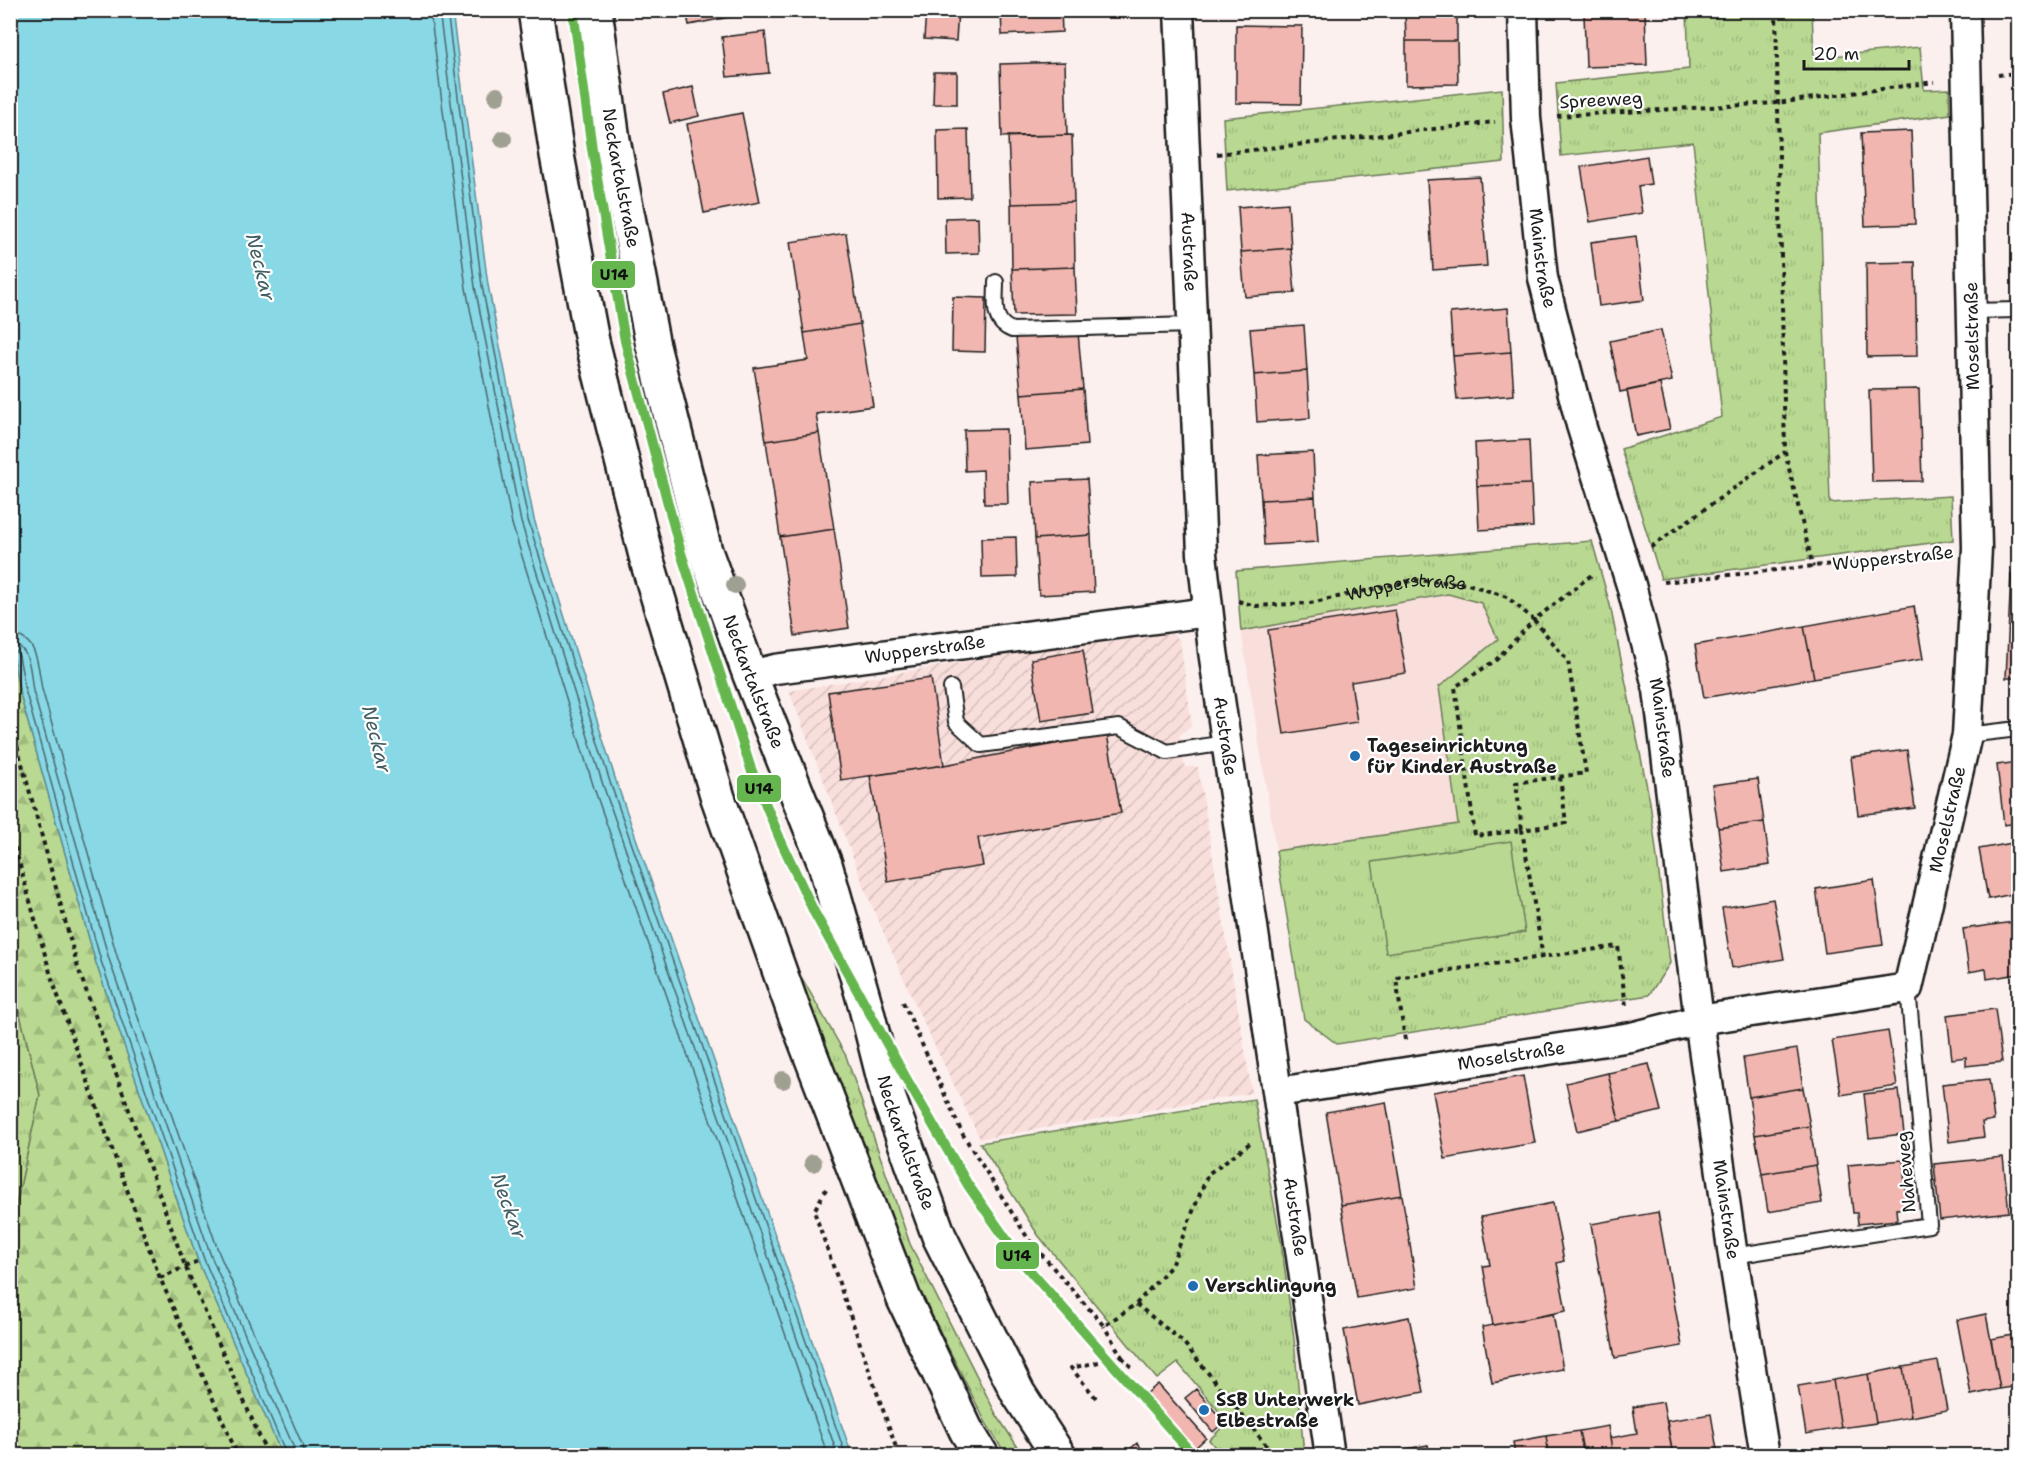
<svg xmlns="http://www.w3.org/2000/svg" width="2029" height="1466" viewBox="0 0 2029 1466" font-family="'Shantell Sans',sans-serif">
	<defs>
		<pattern id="industrial-furrows" width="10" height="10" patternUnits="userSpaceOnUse" patternTransform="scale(1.5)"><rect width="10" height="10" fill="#f9dfdc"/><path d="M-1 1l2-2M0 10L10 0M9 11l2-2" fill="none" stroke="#d5bfbc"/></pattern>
		<pattern id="grass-tufts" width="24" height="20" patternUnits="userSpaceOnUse" patternTransform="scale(1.5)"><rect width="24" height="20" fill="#b9d992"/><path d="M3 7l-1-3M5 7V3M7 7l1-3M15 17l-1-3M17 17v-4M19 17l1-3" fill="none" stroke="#9eba7d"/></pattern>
		<pattern id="forest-firs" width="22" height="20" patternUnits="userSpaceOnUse" patternTransform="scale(1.5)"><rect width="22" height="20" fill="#b9d992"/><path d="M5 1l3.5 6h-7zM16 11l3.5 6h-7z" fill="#9eba7d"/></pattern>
	</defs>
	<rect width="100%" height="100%" fill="#fcf0ef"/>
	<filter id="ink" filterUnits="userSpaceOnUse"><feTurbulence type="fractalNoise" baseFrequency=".0167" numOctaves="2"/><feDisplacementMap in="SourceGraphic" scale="12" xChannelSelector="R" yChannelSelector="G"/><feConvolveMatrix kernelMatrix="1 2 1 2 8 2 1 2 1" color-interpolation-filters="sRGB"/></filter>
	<g filter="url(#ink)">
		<path fill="#f9dfdc" d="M 1448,594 L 1481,602 L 1498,640 L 1439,687 L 1458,824 L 1276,851 L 1241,631 Z"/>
		<path fill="url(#industrial-furrows)" d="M 1166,628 L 1180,640 L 1192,725 L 1180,735 L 1181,750 L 1185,767 L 1198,767 L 1252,1093 L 980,1139 L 915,1005 L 868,897 L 789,691 Z"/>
		<path fill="url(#grass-tufts)" stroke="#6a7a57" stroke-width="1.5" d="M 1687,11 L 1812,11 L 1814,58 L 1920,47 L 1924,90 L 1949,89 L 1950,114 L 1818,133 L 1830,503 L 1951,496 L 1953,540 L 1661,579 L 1621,449 L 1722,417 L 1693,142 L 1561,156 L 1556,83 L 1689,69 Z
			M 1502,89 L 1504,162 L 1227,191 L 1223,118 Z
			M 1592,541 L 1610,605 L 1650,802 L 1670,963 L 1649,995 L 1337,1044 L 1304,1019 L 1276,851 L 1458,824 L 1439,687 L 1498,639 L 1481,603 L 1448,594 L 1241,631 L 1236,571 Z
			M 11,978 L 40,1095 L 11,1229 Z
			M 802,978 L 846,1056 L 910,1244 L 996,1414 L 1023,1455 L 1006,1455 L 986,1423 L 900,1252 L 792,984 Z
			M 1254,1099 L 1281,1241 L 1294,1339 L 1304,1455 L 1222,1455 L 1209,1440 L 1228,1422 L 1178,1363 L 1157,1379 L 1038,1235 L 980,1143 Z"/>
		<path fill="url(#forest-firs)" stroke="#6a7a57" stroke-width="1.5" d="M 10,642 L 20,694 L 96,963 L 198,1261 L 282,1455 L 11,1455 L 11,1229 L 40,1095 L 11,978 Z"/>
		<path fill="#b9d992" stroke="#6a7a57" stroke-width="1.5" d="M 1511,841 L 1525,932 L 1386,953 L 1372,862 Z"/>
		<path fill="#89d8e6" stroke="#5d8d95" stroke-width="1.5" d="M 10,11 L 452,11 L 488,285 L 534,519 L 616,781 L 852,1455 L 282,1455 L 198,1261 L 96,963 L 20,694 L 10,642 Z"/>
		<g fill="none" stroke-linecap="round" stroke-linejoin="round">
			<path stroke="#48676d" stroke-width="1.5" d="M 430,10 L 466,288 L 512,524 L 594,788 L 828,1456
				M 439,10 L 475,287 L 521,522 L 603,785 L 838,1456
				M 447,10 L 482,286 L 528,520 L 610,782 L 846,1456
				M 10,635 C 39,636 38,668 42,689 L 117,956 L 219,1253 L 302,1444 L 304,1456
				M 10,644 C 32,645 30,675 33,691 L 109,959 L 211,1256 L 294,1448 L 295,1456
				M 10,651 L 16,652 L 19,656 L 26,693 L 101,961 L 204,1259 L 287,1456"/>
		</g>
		<path fill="#f1b6af" stroke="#1c1c1c" stroke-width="1.5" d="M 686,10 L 750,10 L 750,13 L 689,25 Z
			M 926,10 L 958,10 L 956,41 L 924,39 Z
			M 1001,10 L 1061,10 L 1062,32 L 1002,35 Z
			M 1405,10 L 1457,10 L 1457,41 L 1406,41 Z
			M 1645,11 L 1647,65 L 1586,67 L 1584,14 Z
			M 1236,25 L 1302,26 L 1301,104 L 1236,103 Z
			M 765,32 L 769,73 L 727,77 L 722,37 Z
			M 1406,41 L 1457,41 L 1458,84 L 1406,85 Z
			M 1065,62 L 1067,135 L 1002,137 L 1000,64 Z
			M 934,72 L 957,72 L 957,104 L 933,104 Z
			M 693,87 L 699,116 L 670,123 L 663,94 Z
			M 742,113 L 760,202 L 704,213 L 687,124 Z
			M 968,129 L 970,197 L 938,198 L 937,130 Z
			M 1911,131 L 1915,224 L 1865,226 L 1861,133 Z
			M 1072,135 L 1074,202 L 1011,204 L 1008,136 Z
			M 1647,156 L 1651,184 L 1638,186 L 1642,213 L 1590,222 L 1581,167 Z
			M 1480,177 L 1487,266 L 1433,270 L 1427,180 Z
			M 1074,202 L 1075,267 L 1012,269 L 1011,204 Z
			M 1288,203 L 1291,248 L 1241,252 L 1238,207 Z
			M 978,217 L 979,253 L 946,254 L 945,218 Z
			M 846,233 L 860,324 L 804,333 L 790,242 Z
			M 1636,236 L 1644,300 L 1599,306 L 1591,242 Z
			M 1291,248 L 1295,293 L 1245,297 L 1241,252 Z
			M 1915,262 L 1917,356 L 1867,357 L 1866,263 Z
			M 1075,267 L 1077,314 L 1014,315 L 1012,269 Z
			M 953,297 L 986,298 L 985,352 L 952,351 Z
			M 1508,308 L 1511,352 L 1453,356 L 1450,313 Z
			M 860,324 L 873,406 L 816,414 L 819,433 L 766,441 L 754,368 L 808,360 L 804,333 Z
			M 1304,325 L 1307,371 L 1254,375 L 1250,329 Z
			M 1661,330 L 1672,381 L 1620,392 L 1610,341 Z
			M 1078,332 L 1083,389 L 1021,394 L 1016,337 Z
			M 1511,352 L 1514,395 L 1457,400 L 1453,356 Z
			M 1307,371 L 1310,418 L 1257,422 L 1254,375 Z
			M 1660,384 L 1670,429 L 1636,436 L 1627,391 Z
			M 1083,389 L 1087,445 L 1025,450 L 1021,394 Z
			M 1919,389 L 1922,481 L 1872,482 L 1869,390 Z
			M 1006,429 L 1008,504 L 984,504 L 983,470 L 965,471 L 964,430 Z
			M 819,433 L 834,529 L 780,537 L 766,441 Z
			M 1529,440 L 1531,484 L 1477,486 L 1475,443 Z
			M 1313,452 L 1315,497 L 1261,500 L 1258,455 Z
			M 1087,479 L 1091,535 L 1035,539 L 1032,482 Z
			M 1531,484 L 1533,527 L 1479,530 L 1477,486 Z
			M 1315,497 L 1318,542 L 1264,545 L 1261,500 Z
			M 834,529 L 849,628 L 795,636 L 780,537 Z
			M 1091,535 L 1094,592 L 1039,595 L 1035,539 Z
			M 1016,537 L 1017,577 L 982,578 L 981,538 Z
			M 2011,574 L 2018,574 L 2018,678 L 2006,678 Z
			M 1914,606 L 1923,659 L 1814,678 L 1804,626 Z
			M 1395,610 L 1406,673 L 1351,682 L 1357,722 L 1284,734 L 1268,630 Z
			M 1804,626 L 1814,678 L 1704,698 L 1695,645 Z
			M 1083,650 L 1093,713 L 1041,721 L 1031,659 Z
			M 931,678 L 944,765 L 841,780 L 828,692 Z
			M 1107,734 L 1121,813 L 978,838 L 983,866 L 888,882 L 870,776 L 944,765 Z
			M 1907,750 L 1915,808 L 1858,815 L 1851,757 Z
			M 2018,762 L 2018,823 L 2004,825 L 1997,765 Z
			M 1758,779 L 1764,822 L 1718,828 L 1712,785 Z
			M 1764,822 L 1770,865 L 1724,872 L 1718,828 Z
			M 2018,842 L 2018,893 L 1988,899 L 1979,849 Z
			M 1874,880 L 1883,945 L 1825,953 L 1816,889 Z
			M 1773,899 L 1784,959 L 1732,968 L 1722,908 Z
			M 2013,922 L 2018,957 L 2018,974 L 1987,979 L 1986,969 L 1969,972 L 1963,929 Z
			M 1995,1009 L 2002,1062 L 1966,1066 L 1966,1057 L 1952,1059 L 1947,1015 Z
			M 1888,1031 L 1897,1086 L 1841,1095 L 1832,1040 Z
			M 1797,1049 L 1803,1088 L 1749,1097 L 1743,1058 Z
			M 1649,1064 L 1661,1111 L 1619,1121 L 1608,1073 Z
			M 1608,1073 L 1619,1121 L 1577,1131 L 1566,1083 Z
			M 1523,1076 L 1535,1143 L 1445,1159 L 1433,1092 Z
			M 1989,1079 L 1994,1120 L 1982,1122 L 1984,1137 L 1949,1142 L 1942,1084 Z
			M 1803,1088 L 1810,1126 L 1755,1135 L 1749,1097 Z
			M 1899,1090 L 1904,1134 L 1869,1138 L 1864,1094 Z
			M 1386,1102 L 1402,1195 L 1341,1205 L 1326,1112 Z
			M 1810,1126 L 1816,1165 L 1762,1174 L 1755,1135 Z
			M 2003,1157 L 2009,1212 L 1940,1220 L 1934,1164 Z
			M 1903,1160 L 1907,1208 L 1896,1209 L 1897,1220 L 1858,1224 L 1857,1213 L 1853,1213 L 1848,1165 Z
			M 1816,1165 L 1822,1203 L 1768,1212 L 1762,1174 Z
			M 1402,1195 L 1417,1288 L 1357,1298 L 1341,1205 Z
			M 1553,1203 L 1564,1261 L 1557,1263 L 1566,1311 L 1493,1325 L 1483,1266 L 1490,1265 L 1481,1217 Z
			M 1658,1212 L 1682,1346 L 1615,1358 L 1591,1224 Z
			M 1553,1314 L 1563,1369 L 1492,1383 L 1482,1327 Z
			M 1986,1314 L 2000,1389 L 1971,1395 L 1957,1320 Z
			M 1409,1317 L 1424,1392 L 1358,1405 L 1344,1330 Z
			M 2018,1334 L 2018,1386 L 2000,1389 L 1991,1339 Z
			M 1938,1361 L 1947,1410 L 1911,1417 L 1903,1367 Z
			M 1903,1367 L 1911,1417 L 1876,1423 L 1868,1374 Z
			M 1868,1374 L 1876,1423 L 1841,1428 L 1833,1380 Z
			M 1833,1380 L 1841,1428 L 1806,1434 L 1798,1386 Z
			M 1158,1384 L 1206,1438 L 1194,1449 L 1146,1394 Z
			M 1196,1389 L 1224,1422 L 1213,1432 L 1185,1398 Z
			M 1663,1402 L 1673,1456 L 1613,1456 L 1610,1438 L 1637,1433 L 1633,1407 Z
			M 1711,1414 L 1718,1456 L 1673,1456 L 1667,1421 Z
			M 1608,1426 L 1613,1456 L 1584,1456 L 1579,1431 Z
			M 1579,1431 L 1584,1456 L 1549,1456 L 1546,1436 Z
			M 1546,1436 L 1549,1456 L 1515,1456 L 1513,1442 Z
			M 1137,1443 L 1148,1456 L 1132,1456 L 1128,1451 Z
			M 1428,1445 L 1430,1456 L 1370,1456 Z"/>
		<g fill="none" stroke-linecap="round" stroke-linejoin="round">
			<g stroke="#1c1c1c" stroke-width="18">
				<path id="lane" d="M 996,282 C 996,302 991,322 1012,330 L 1192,325
					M 1971,311 L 2018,310
					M 951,688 L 956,722 L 981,745 L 1119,727 L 1167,752 L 1226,743
					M 1967,735 L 2018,729
					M 1733,1256 L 1929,1225 L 1908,988"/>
			</g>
			<g stroke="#1c1c1c" stroke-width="33">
				<g id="street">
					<path id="s2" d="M 1179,10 L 1202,554 L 1213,651 L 1330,1456"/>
					<path id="s3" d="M 1523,10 L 1526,118 L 1543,278 L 1581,425 L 1631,585 L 1658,690 L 1699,1020 L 1733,1256 L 1765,1456"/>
					<path id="s4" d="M 750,675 L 775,669 L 1208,612"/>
					<path id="s5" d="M 1278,1092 L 1631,1037 L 1699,1020 L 1908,988 L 1967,735 L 1977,548 L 1965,10"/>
				</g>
			</g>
			<g stroke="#1c1c1c" stroke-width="38">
				<g id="secondary">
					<path d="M 535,10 L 557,155 L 592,341 L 648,564 L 718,798 L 793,1009 L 904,1299 L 966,1430 L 982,1456"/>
					<path id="s6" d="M 595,10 L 613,140 L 653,346 L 705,551 L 750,675 L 825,864 L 865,1004 L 889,1099 L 939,1236 L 1018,1393 L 1059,1456"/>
				</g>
			</g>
			<g stroke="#1c1c1c" stroke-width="4" stroke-dasharray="4.5 4.5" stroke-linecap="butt">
				<path d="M 1776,10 L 1785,452 L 1813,567"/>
				<path d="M 1998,75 L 2018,73"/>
				<path d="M 1557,116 L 1777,103 L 1934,82"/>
				<path d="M 1217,154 L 1495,122"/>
				<path d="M 1651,547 L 1785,452"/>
				<path d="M 1664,582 L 1946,552"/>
				<path id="s1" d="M 1238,601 L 1256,606 L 1310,603 L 1415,580 L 1468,584 L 1507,597 L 1534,620 L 1594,573"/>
				<path d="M 1534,620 L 1568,661 L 1586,773 L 1516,783 L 1522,830 L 1475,836 L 1455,687 L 1496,660 Z"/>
				<path d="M 10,720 L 78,968 L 185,1266 L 268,1456"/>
				<path d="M 10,830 L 51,976 L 106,1133 L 160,1278 L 238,1456"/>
				<path d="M 1543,958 L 1522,830 L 1566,823 L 1560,777"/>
				<path d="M 903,1002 L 962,1133 L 1029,1240 L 1104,1326 L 1136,1304 L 1183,1342 L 1275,1456"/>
				<path d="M 1405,1040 L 1396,978 L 1618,946 L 1626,1006"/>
				<path d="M 826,1189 L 814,1211 L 899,1456"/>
				<path d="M 160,1278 L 198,1261"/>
				<path d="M 1136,1304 L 1171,1266 L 1208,1174 L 1253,1141"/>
				<path d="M 1122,1357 L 1131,1367"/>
				<path d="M 1096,1398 L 1071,1368 L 1122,1357 L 1104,1326"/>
				<path d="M 1209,1456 L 1219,1448 L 1237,1456"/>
			</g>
			<use href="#lane" stroke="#fff" stroke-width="14"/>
			<use href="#street" stroke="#fff" stroke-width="28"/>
			<use href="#secondary" stroke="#fff" stroke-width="33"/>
			<g stroke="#fff" stroke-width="15">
				<path id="rail-1" d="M 573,10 L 592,149 L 625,341 L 681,553 L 751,769 L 780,839 L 814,912 L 907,1080 L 968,1185 L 1023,1263 L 1194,1456"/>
			</g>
			<use href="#rail-1" stroke="#65b64e" stroke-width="10"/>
		</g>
		<g fill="#9fa092">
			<circle cx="497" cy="96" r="9"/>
			<circle cx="503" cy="139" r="9"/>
			<circle cx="735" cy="585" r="9"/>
			<circle cx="783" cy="1080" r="9"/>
			<circle cx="813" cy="1163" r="9"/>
		</g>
	</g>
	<g fill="#1f6fb2" stroke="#fff" stroke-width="2">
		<circle cx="1355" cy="756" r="6"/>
		<circle cx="1193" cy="1286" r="6"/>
		<circle cx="1204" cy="1410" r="6"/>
	</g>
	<g text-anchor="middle" stroke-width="4.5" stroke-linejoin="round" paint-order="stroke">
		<g font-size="18" fill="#1c1c1c" stroke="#fff">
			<text transform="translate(1601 100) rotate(-3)" y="6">Spreeweg</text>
			<text dy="6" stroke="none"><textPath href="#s6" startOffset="170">Neckartalstraße</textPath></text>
			<text dy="6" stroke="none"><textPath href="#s2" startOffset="242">Austraße</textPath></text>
			<text dy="6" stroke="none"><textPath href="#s3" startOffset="249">Mainstraße</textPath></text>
			<text transform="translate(1972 336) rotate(-91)" y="6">Moselstraße</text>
			<text transform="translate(1893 558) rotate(-6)" y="6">Wupperstraße</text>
			<text dy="6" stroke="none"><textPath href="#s1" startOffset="171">Wupperstraße</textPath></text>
			<text dy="6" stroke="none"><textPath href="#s4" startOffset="177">Wupperstraße</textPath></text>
			<text dy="6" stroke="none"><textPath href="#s6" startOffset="692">Neckartalstraße</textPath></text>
			<text dy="6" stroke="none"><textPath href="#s3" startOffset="735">Mainstraße</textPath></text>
			<text dy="6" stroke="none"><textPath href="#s2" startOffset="728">Austraße</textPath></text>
			<text dy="6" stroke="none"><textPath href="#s5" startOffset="812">Moselstraße</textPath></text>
			<text dy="6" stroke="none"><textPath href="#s5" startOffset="236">Moselstraße</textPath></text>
			<text dy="6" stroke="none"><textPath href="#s6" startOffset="1178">Neckartalstraße</textPath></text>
			<text transform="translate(1906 1172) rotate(-95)" y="6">Naheweg</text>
			<text dy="6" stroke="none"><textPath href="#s3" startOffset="1221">Mainstraße</textPath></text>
			<text dy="6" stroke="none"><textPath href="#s2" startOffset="1214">Austraße</textPath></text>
		</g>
		<g font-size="18" font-weight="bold" fill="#1c1c1c" stroke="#fff" text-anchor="start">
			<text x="1367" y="752">Tageseinrichtung<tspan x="1367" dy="21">für Kinder Austraße</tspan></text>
			<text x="1205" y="1292">Verschlingung</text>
			<text x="1216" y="1406">SSB Unterwerk<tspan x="1216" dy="21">Elbestraße</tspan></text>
		</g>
		<g font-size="20" font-style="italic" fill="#425e63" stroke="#fff">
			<text transform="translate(261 267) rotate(76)" y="7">Neckar</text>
			<text transform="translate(377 739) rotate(76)" y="7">Neckar</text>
			<text transform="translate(509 1206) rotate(70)" y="7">Neckar</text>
		</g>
	</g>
	<g stroke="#fff" stroke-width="2">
		<rect x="591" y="260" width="45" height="29" rx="6" fill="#65b64e"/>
		<rect x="736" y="774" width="46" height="29" rx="6" fill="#65b64e"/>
		<rect x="995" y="1241" width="45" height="29" rx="6" fill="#65b64e"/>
	</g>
	<g font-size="16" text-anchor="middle" font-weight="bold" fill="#111">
		<text x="614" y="280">U14</text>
		<text x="759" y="794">U14</text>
		<text x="1017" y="1261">U14</text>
	</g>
	<rect width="2029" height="1466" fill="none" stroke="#fff" stroke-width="36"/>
	<rect x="18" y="18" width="1993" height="1430" fill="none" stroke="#1c1c1c" stroke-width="2" filter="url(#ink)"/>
	<path d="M1804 60v9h105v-9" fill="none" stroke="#1c1c1c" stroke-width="3"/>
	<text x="1813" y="60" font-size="18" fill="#1c1c1c" stroke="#ffffff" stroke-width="4.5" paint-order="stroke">20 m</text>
</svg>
